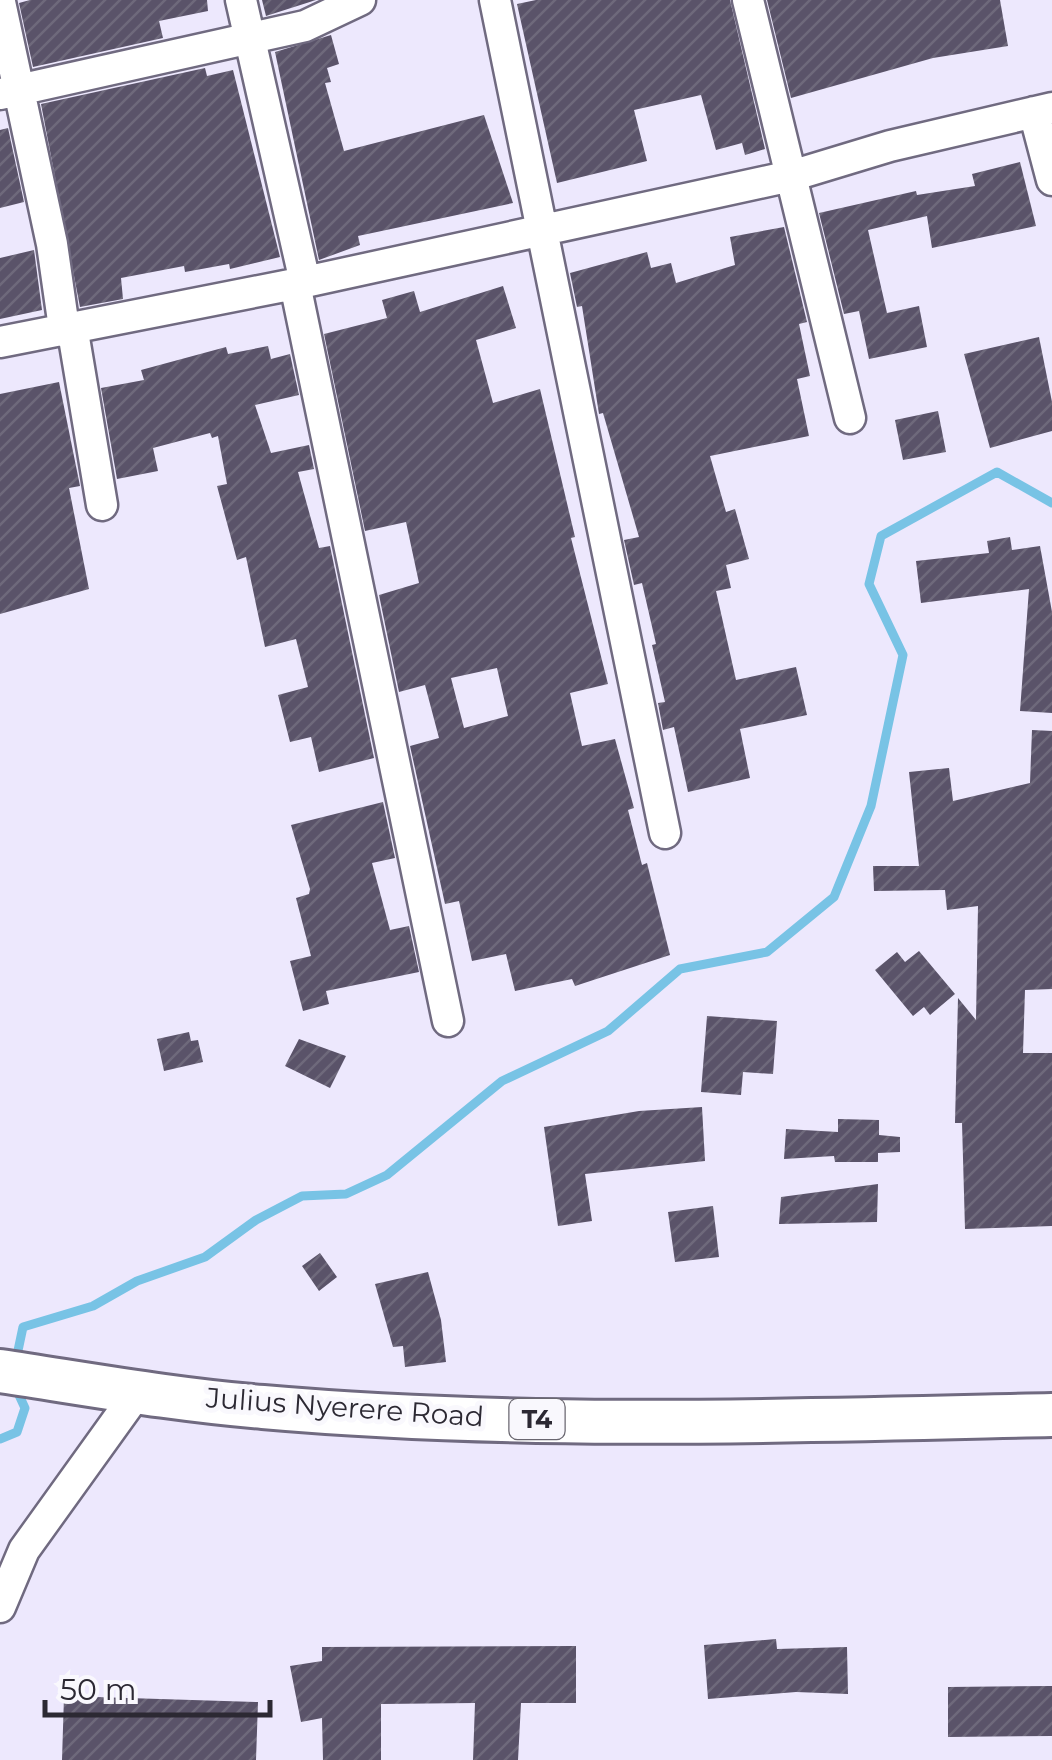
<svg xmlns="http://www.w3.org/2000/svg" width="1052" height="1760" viewBox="0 0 1052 1760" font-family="Montserrat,sans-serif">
	<defs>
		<pattern id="building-hatch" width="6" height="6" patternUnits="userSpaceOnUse" patternTransform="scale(2.5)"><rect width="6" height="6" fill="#5a5369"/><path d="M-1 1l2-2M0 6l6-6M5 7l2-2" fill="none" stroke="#6e697b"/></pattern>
	</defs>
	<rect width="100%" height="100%" fill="#ede8fd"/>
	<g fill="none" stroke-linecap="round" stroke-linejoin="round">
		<path stroke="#78c3e5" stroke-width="9" d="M 16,1360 L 23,1327 L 93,1306 L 137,1281 L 205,1257 L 256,1220 L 302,1196 L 346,1194 L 387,1175 L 502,1081 L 608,1031 L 680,969 L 767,952 L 834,897 L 871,806 L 903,655 L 869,584 L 881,536 L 997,472 L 1052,503
			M 0,1439 L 17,1432 L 25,1408 L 14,1384"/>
	</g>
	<path fill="url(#building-hatch)" fill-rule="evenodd" d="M 30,0 L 207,0 L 208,11 L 159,21 L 163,38 L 33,67 L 19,3 Z
		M 262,0 L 316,0 L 266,16 Z
		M 536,0 L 730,0 L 765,149 L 745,155 L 742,143 L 716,150 L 701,95 L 634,110 L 647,161 L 557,183 L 517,4 Z
		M 767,0 L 1000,0 L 1008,46 L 933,58 L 791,98 Z
		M 331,35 L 339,64 L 327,68 L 331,82 L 325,83 L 344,151 L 484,115 L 513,203 L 358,236 L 360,245 L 319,260 L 275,52 Z
		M 205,68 L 207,76 L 233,70 L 280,257 L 230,269 L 229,264 L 185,272 L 184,266 L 121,278 L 123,299 L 80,307 L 41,104 Z
		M 8,128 L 24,202 L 0,208 L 0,130 Z
		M 1020,162 L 1036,226 L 932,248 L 927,216 L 868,230 L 887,313 L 919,306 L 927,347 L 869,359 L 859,311 L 844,314 L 819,213 L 916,191 L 917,195 L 975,186 L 972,174 Z
		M 784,227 L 807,322 L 799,324 L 810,376 L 797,379 L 809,436 L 710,456 L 726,512 L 735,509 L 749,559 L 726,565 L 731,588 L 716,591 L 736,680 L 796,667 L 807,715 L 740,729 L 750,778 L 688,792 L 674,727 L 663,730 L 658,703 L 665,702 L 652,645 L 656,644 L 642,583 L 634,585 L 624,540 L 639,537 L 603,413 L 599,414 L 582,306 L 577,307 L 570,273 L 647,252 L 651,268 L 671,263 L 676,283 L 735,265 L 730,237 Z
		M 34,250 L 42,310 L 0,319 L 0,258 Z
		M 503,286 L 516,328 L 476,340 L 493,403 L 540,389 L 575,537 L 571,538 L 608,684 L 570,693 L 582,746 L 615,739 L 634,808 L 628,810 L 642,865 L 647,863 L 670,955 L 575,986 L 572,979 L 515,991 L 506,954 L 472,961 L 459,901 L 445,904 L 410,746 L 439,738 L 425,685 L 399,692 L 379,595 L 419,583 L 406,522 L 365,531 L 324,334 L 387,318 L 382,300 L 414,291 L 420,312 ZM 497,668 L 508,716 L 464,728 L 451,678 Z
		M 1039,337 L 1052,402 L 1052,431 L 990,448 L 964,354 Z
		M 268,346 L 271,359 L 290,354 L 299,395 L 255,405 L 271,453 L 309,445 L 314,469 L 298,472 L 319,548 L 330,546 L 374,758 L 319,772 L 311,737 L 290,742 L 278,695 L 308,687 L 296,639 L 265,647 L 246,557 L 237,560 L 217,486 L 227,484 L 218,436 L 212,438 L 210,433 L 153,448 L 158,471 L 117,479 L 101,388 L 144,380 L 141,370 L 226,347 L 228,354 Z
		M 59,382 L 80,486 L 69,488 L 89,589 L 0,614 L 0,394 Z
		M 938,411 L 946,452 L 903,460 L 895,420 Z
		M 1010,537 L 1012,550 L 1040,546 L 1052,612 L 1052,713 L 1020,711 L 1029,589 L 921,603 L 916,561 L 989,553 L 987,541 Z
		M 1032,730 L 1052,731 L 1052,989 L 1025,990 L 1023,1053 L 1052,1053 L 1052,1226 L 965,1229 L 962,1123 L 955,1123 L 958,998 L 976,1020 L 978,906 L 947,910 L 945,890 L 874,891 L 873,866 L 919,866 L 909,772 L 949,768 L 953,801 L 1030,783 Z
		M 383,802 L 395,858 L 372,863 L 390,930 L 409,926 L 419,972 L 326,991 L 329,1004 L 303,1011 L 290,961 L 311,956 L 296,898 L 309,894 L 310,889 L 291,825 Z
		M 919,951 L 955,994 L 930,1015 L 924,1007 L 913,1016 L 875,970 L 897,952 L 905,962 Z
		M 707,1016 L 777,1021 L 773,1074 L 743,1072 L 741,1095 L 701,1092 Z
		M 189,1032 L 191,1041 L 198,1040 L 203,1062 L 164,1071 L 157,1039 Z
		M 299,1039 L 346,1056 L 330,1088 L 285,1066 Z
		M 702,1107 L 705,1161 L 585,1174 L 592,1221 L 558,1226 L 544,1127 L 639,1111 Z
		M 838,1119 L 879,1120 L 879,1135 L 900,1137 L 900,1152 L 878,1153 L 878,1162 L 835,1162 L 834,1156 L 784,1159 L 786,1129 L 838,1132 Z
		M 878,1184 L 877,1222 L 779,1224 L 781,1197 Z
		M 713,1206 L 719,1257 L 675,1262 L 668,1212 Z
		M 320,1253 L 337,1277 L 319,1291 L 302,1266 Z
		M 428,1272 L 441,1320 L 446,1362 L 405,1367 L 403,1346 L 393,1347 L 375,1284 Z
		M 776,1639 L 777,1649 L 847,1647 L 848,1694 L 796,1692 L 708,1699 L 704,1645 Z
		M 576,1646 L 576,1703 L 521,1703 L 518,1760 L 473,1760 L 475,1703 L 381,1704 L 381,1760 L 323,1760 L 322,1718 L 301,1722 L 290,1666 L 322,1661 L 322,1647 Z
		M 1052,1686 L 1052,1736 L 948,1737 L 948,1687 Z
		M 64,1696 L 258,1702 L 256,1760 L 62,1760 Z"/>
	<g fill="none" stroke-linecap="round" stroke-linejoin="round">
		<g stroke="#706a80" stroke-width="35">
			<path id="minor" d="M 241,0 L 305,282
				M 495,0 L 665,833
				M 748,0 L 850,418
				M 0,2 L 52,244 L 64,328
				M 0,94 L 305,26 L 360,0
				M 1034,112 L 1052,180
				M 295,284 L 448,1021
				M 72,326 L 102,505
				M 0,342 L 305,282 L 791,176 L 890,146 L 1052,108
				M 0,1607 L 24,1550 L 139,1390"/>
		</g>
		<g stroke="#706a80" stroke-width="48">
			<path id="highway" d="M 0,1371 C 87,1384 175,1400 263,1407 C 525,1430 790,1421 1052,1415"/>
		</g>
		<use href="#minor" stroke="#fff" stroke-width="30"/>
		<use href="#highway" stroke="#fff" stroke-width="42"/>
	</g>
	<g text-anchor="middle" stroke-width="10" stroke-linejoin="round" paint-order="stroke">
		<rect fill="#f9f8fd" stroke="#6a6770" stroke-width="2.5" x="509.5" y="1399" width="55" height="40" rx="8"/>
		<g font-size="25" font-weight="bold" fill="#2c2933">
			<text x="537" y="1428">T4</text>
		</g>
		<g font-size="28" fill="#2c2933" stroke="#f9f8fd">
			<text transform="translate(345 1407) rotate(4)" y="10">Julius Nyerere Road</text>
		</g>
	</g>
	<path d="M45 1700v15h225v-15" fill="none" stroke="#2c2933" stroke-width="5"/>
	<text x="60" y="1700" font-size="30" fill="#2c2933" stroke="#f9f8fd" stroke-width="8" paint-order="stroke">50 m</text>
</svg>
